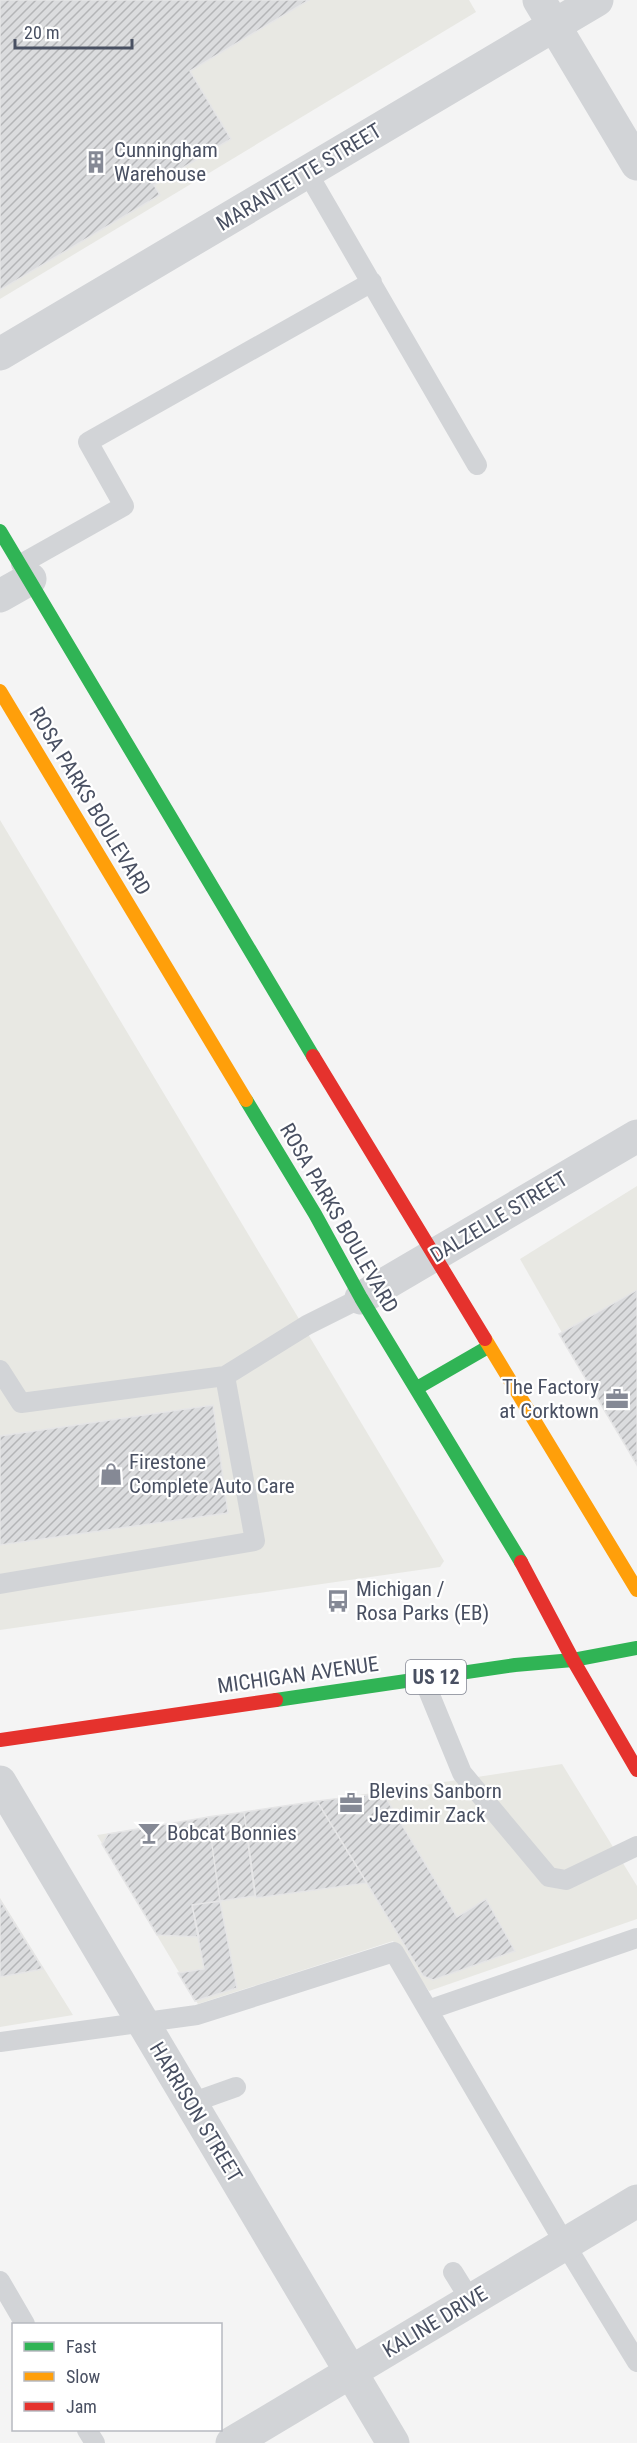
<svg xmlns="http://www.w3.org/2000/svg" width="637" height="2443" viewBox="0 0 637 2443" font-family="'Roboto Condensed',sans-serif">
	<defs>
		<pattern id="building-hatch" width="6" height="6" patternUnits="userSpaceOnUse" patternTransform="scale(1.5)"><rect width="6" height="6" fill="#dbdcde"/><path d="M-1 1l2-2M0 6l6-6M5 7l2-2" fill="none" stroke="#b4b5b7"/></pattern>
	</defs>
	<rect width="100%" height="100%" fill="#f4f4f4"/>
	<path fill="#e8e8e3" d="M 0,0 L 469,0 L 476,12 L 0,299 Z
		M 0,820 L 444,1561 L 440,1567 L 0,1630 Z
		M 637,1186 L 637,1464 L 520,1259 Z
		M 562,1764 L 637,1886 L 637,1919 L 429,1991 L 393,1941 L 198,2004 L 97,1835 Z
		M 0,1898 L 73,2015 L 0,2027 Z"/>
	<path fill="url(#building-hatch)" stroke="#e5e5e6" stroke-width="1.5" d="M 0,0 L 309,0 L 190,71 L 231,139 L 154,185 L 160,195 L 0,290 Z
		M 637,1290 L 637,1465 L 559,1334 Z
		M 213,1405 L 228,1513 L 0,1545 L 0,1436 Z
		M 383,1793 L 457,1917 L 486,1899 L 515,1951 L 433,1980 L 423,1976 L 317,1801 Z
		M 317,1801 L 367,1883 L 256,1898 L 244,1812 Z
		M 244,1812 L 255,1896 L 220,1901 L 208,1817 Z
		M 208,1817 L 220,1901 L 192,1905 L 199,1937 L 157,1935 L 102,1844 L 108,1834 Z
		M 0,1900 L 43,1969 L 0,1977 Z
		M 220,1901 L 237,1988 L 195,2001 L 178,1973 L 204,1969 L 192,1905 Z"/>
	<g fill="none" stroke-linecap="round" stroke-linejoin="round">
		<path stroke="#d2d4d7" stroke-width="20" d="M 307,172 L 477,465
			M 21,564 L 124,506 L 88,442 L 372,282
			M 0,1370 L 21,1403 L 225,1376 L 307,1325 L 361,1298
			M 0,1584 L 255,1541 L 225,1376
			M 423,1678 L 462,1773 L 549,1877 L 566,1880 L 637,1846
			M 428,2010 L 637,1938
			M 0,2042 L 197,2015 L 394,1952 L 565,2244 L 637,2362
			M 191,2103 L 236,2087
			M 453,2272 L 471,2301
			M 0,2281 L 25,2324
			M 87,2430 L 95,2443"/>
		<path stroke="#d2d4d7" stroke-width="33" d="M 539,0 L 637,164
			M 0,354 L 597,0
			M 0,596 L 30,579
			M 361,1298 L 637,1136
			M 0,1782 L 393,2443
			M 232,2443 L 637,2201"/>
		<path stroke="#30b455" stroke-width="14" d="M 0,531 L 313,1056
			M 246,1100 L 315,1214 L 361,1298 L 521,1562
			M 417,1388 L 488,1347
			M 276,1700 L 515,1665 L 573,1660 L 637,1648"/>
		<path stroke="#ff9f0a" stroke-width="14" d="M 0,691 L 246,1100
			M 485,1339 L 637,1590"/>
		<path stroke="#e5322d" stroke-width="14" d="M 313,1056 L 485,1339
			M 521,1562 L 573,1660 L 637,1770
			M 0,1740 L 276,1700"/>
	</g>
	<defs>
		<g id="building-bare" transform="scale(1.8)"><path d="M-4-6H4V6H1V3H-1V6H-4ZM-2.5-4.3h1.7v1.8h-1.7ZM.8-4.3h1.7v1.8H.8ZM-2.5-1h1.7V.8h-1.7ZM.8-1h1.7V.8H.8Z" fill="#858995" stroke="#fff" stroke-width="2.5" paint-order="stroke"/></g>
		<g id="office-bare" transform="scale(1.8)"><path d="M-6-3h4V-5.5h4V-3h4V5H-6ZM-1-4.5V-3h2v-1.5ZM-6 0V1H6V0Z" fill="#858995" stroke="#fff" stroke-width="2.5" paint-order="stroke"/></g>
		<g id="shop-bare" transform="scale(1.8)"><path d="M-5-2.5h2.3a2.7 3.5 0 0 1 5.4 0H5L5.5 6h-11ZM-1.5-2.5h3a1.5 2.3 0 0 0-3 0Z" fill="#858995" stroke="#fff" stroke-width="2.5" paint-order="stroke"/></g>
		<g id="bus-bare" transform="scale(1.8)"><path d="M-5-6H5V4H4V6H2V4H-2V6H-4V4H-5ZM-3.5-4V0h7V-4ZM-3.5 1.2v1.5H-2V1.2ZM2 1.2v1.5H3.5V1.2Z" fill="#858995" stroke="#fff" stroke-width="2.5" paint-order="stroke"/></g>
		<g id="bar-bare" transform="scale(1.8)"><path d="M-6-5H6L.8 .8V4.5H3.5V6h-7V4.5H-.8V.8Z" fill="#858995" stroke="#fff" stroke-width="2.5" paint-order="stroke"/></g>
	</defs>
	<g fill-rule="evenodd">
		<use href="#building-bare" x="96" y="162"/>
		<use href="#office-bare" x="617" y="1399"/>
		<use href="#shop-bare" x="111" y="1474"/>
		<use href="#bus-bare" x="338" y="1601"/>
		<use href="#office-bare" x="351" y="1803"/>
		<use href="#bar-bare" x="149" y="1833"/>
	</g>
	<g text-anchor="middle" stroke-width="4.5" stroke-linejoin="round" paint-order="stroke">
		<rect fill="#fff" stroke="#808491" stroke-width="1.5" x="406" y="1660" width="60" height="34" rx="4.5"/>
		<g font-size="20" font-weight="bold" fill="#495062">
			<text x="436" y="1684">US 12</text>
		</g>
		<g font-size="21" fill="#495062" stroke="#fff" text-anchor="start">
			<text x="114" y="157">Cunningham<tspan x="114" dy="24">Warehouse</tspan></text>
			<text x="599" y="1394" text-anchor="end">The Factory<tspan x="599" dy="24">at Corktown</tspan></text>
			<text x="129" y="1469">Firestone<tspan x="129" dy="24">Complete Auto Care</tspan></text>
			<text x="356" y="1596">Michigan /<tspan x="356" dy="24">Rosa Parks (EB)</tspan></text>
			<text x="369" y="1798">Blevins Sanborn<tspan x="369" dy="24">Jezdimir Zack</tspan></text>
			<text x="167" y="1840">Bobcat Bonnies</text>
		</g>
		<g font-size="21" fill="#495062" stroke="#fff">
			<text transform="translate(299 177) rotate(-31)" y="7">MARANTETTE STREET</text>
			<text transform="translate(90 801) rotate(59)" y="7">ROSA PARKS BOULEVARD</text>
			<text transform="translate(499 1217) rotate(-31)" y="7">DALZELLE STREET</text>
			<text transform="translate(339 1218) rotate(60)" y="7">ROSA PARKS BOULEVARD</text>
			<text transform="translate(298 1675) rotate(-8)" y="7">MICHIGAN AVENUE</text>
			<text transform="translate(196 2112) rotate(59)" y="7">HARRISON STREET</text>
			<text transform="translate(435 2322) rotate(-31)" y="7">KALINE DRIVE</text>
		</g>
	</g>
	<rect x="12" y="2323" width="210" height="108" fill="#ffffff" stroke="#b6b9c0" stroke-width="1.5"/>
	<rect x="24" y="2342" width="30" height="9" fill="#30b455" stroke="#b6b9c0" stroke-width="1.5"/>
	<text x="66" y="2353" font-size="18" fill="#495062">Fast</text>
	<rect x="24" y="2372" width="30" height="9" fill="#ff9f0a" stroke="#b6b9c0" stroke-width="1.5"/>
	<text x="66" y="2383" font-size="18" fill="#495062">Slow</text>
	<rect x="24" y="2402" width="30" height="9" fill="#e5322d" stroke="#b6b9c0" stroke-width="1.5"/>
	<text x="66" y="2413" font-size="18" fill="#495062">Jam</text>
	<path d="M15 39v9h117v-9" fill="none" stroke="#495062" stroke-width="3"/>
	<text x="24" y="39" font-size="18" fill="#495062" stroke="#ffffff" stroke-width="4.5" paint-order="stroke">20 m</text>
</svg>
